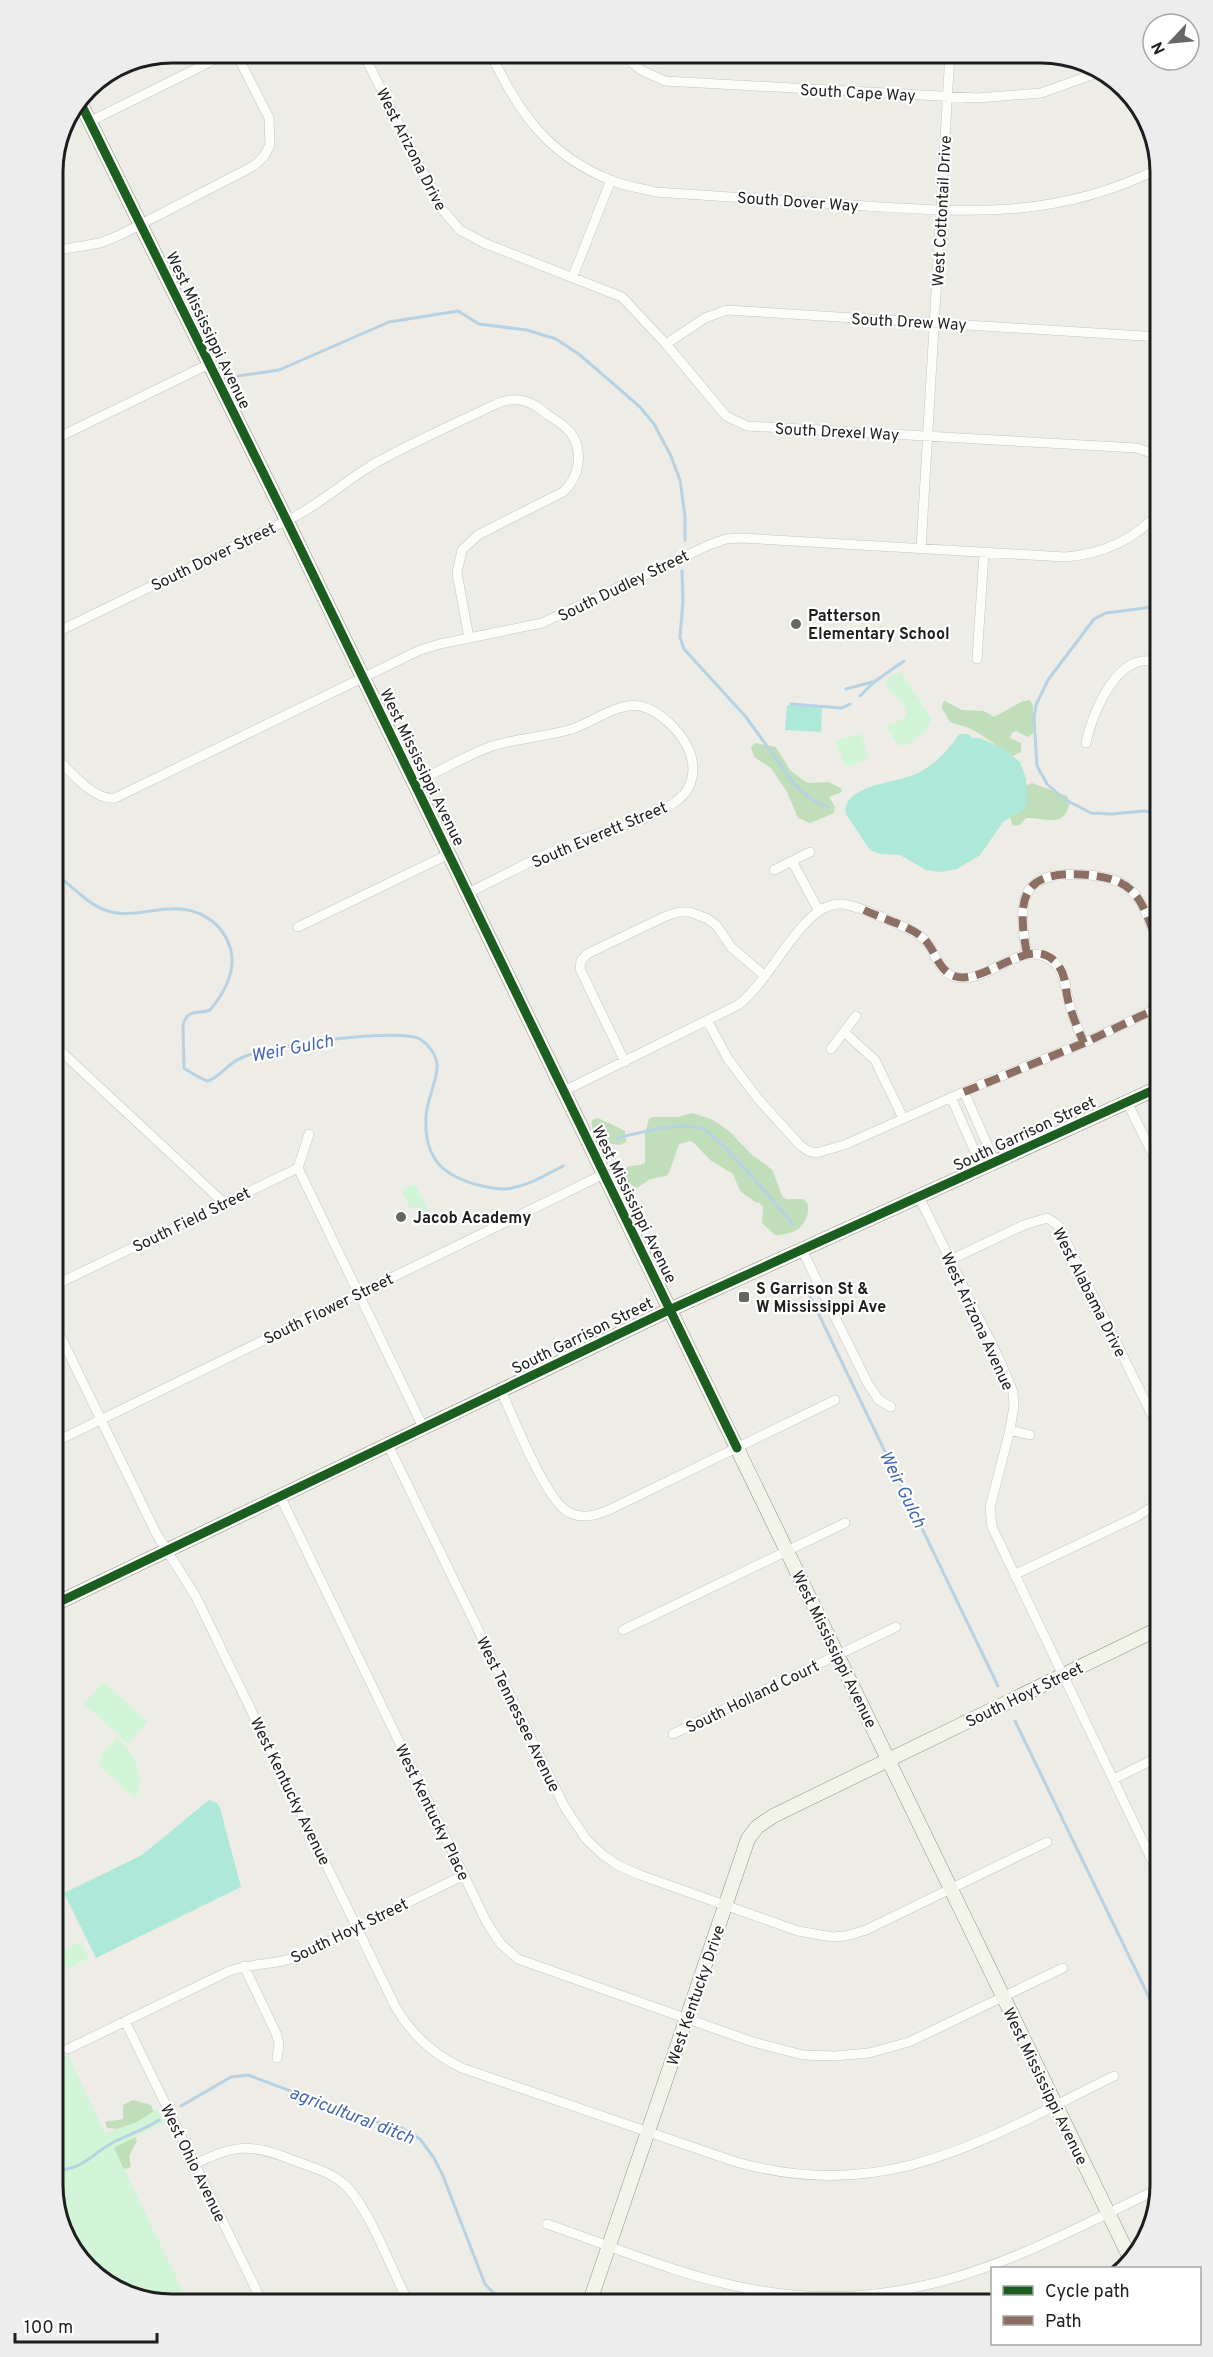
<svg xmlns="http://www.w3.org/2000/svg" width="1213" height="2357" viewBox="0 0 1213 2357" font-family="Overpass,sans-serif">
	<rect width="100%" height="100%" fill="#edece6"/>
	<path fill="#c0deb9" d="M 1030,700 L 1033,706 L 1033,733 L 1028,737 L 1016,731 L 1012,733 L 1010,738 L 1021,743 L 1021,752 L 1013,756 C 999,748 987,738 973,730 C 966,726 957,725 950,722 L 942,708 L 943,702 L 945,701 L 962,710 L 984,711 L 994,717 L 1021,702 Z
		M 755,743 L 776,747 L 790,770 L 803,780 L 808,783 L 828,782 L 841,788 L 842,792 L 829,797 L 835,807 L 834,813 L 810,823 L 798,818 L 787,792 L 771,768 L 754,757 L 751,747 Z
		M 1032,783 L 1067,796 L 1070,802 C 1064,830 1045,817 1026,818 L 1020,825 L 1013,826 L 1009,815 L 1025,786 Z
		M 693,1113 L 713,1120 L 729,1131 L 752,1155 L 765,1164 L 773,1171 L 782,1196 L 786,1199 L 803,1199 C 808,1203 809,1205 808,1212 C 805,1229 792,1235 775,1235 L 762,1223 L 763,1207 L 760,1203 L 755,1202 L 740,1191 L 733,1174 L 710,1160 L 695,1144 L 691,1141 L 679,1144 L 669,1173 L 666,1176 L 650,1179 L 637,1188 L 627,1182 L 625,1168 C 632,1164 639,1167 645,1163 L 645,1134 L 649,1119 L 653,1117 L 678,1117 Z
		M 598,1118 L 625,1131 L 626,1142 L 620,1145 L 600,1142 C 594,1136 591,1129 592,1120 Z
		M 133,2100 L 151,2105 L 154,2112 L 134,2135 L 137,2141 L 129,2156 L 131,2167 L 121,2170 L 108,2155 L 120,2129 L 107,2128 L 105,2122 L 123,2119 L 123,2105 Z"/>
	<path fill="#d2f5d8" d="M 901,672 L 931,718 C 930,730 914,743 902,746 L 896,742 L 886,726 L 902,720 L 907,715 C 905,699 891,697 886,683 L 889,677 Z
		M 861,733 L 869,758 L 849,766 L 845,765 L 835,741 Z
		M 415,1184 L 432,1218 L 424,1222 L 417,1207 L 411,1209 L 401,1190 Z
		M 104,1682 L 148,1722 L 128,1744 L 84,1704 Z
		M 117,1737 C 132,1751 149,1779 134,1798 L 98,1764 L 103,1759 L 100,1756 Z
		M 80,1942 L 89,1958 L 53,1976 L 53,1955 Z
		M 53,2023 L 105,2133 L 137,2122 L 157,2109 L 164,2122 L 114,2148 L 189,2304 L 164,2304 L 105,2284 L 61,2231 L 53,2185 Z"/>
	<path fill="#aee8d9" d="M 787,705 L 822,707 L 821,732 L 785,730 Z
		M 959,734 L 968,734 L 972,738 L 980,738 L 1002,748 L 1020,762 L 1026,778 L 1027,808 L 1004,821 L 980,855 L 957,869 L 940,872 L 926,870 L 900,855 L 880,854 L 870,850 L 846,814 C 841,784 900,783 918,773 C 934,765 950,749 959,734 Z
		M 209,1800 L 217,1803 L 220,1808 L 241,1887 L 96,1958 L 64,1893 L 142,1855 Z"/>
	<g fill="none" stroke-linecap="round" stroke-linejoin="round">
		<path stroke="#b7d2e2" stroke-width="3" d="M 238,376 L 279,370 L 389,322 L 458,311 L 479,324 L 527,330 L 556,339 L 580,355 L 640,407 L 654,424 L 671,456 L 680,480 L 685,516 L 685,540
			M 682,571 L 683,601 L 680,637 L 684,649 L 746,717 L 795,785 L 812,800 L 828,807
			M 846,689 L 872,682
			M 860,696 L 874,682 L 904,661
			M 791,704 L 842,708 L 850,704
			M 1160,818 L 1152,812 L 1144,811 L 1112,814 L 1091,813 L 1064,799 L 1047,784 L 1037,766 L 1034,718 L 1036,705 L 1048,680 L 1094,619 L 1106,613 L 1160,606
			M 53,872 C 69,883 86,903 105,910 C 126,918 147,910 169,909 C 198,907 224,922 231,951 C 236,972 223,995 210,1010 C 197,1015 189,1008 183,1024 L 184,1068 C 186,1070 205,1081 208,1081 C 220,1077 228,1063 241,1058 C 265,1046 398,1027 420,1039 C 428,1044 436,1054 437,1064 C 439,1077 426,1101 426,1117 C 424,1156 440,1175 478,1185 C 486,1187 495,1189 504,1189 C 525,1188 545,1175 563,1166
			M 617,1138 C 638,1133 679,1122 700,1128 C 717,1132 778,1207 793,1224
			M 808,1292 L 998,1686
			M 1015,1721 L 1160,2020
			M 181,2106 L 231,2077 L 248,2075 L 365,2119 L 402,2128 L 420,2139 L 434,2158 L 443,2176 L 485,2284 L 504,2304
			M 53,2171 C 84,2169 88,2157 112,2143 C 127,2135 144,2130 159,2120"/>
		<g stroke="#c5c5c2" stroke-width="10">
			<path id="street" d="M 363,53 L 441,208 L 460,230 L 484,243 L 622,297 L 666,344 L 726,416 L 747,426 L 1137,448 L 1160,456
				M 490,53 C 520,113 545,153 610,180 C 624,186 640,188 655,192 C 720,196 786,201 851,205 C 965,212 1054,221 1160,168
				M 621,53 L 641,70 L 665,81 L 977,98 L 1041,93 L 1100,72
				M 89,122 L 228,53
				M 53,251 L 100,243 L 120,235 L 242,172 L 255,165 L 264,156 L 270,145 L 269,118 L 236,53
				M 573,276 L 611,180
				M 666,344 L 705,318 L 727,310 L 1160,337
				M 53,440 L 209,364
				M 921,549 L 950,53
				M 53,634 L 296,516 C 323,501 346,481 372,465 C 412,442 455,424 496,404 C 503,401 511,399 519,400 C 530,401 539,408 548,415 C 556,420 564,425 570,432 C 584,450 580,477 563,492 L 478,535 L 462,550 L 457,573 L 469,638
				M 977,659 L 984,553
				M 1086,743 C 1092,713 1120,645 1160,664
				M 53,754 C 68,769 93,801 115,798 L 420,650 L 440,644 L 542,623 L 709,545 L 726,539 L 742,538 L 1065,557 C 1103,554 1135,540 1160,511
				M 414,783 C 440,771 465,756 492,746 C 518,738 546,737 572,729 C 593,722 618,702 640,706 C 660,710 681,732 689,750 C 696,767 694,787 679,799 C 653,821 605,830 574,842 C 538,857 503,876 468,893
				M 792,861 L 819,911
				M 774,870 L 810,852
				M 298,927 L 449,854
				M 1027,954 C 1016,896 1022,869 1089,875 C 1104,877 1120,879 1132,891 C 1146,905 1152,930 1160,949
				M 708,1022 L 728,1059 L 759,1100 L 800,1145 L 808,1151 L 816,1153 L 844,1145 L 977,1086 L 1084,1043 L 1160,1007
				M 844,1032 L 875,1060 L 903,1118
				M 53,1044 L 224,1203
				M 831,1049 L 856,1016
				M 625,1062 L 580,969 L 581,961 L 587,954 L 666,916 L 679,912 L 690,912 L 708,919 L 717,926 L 731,947 L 765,976
				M 564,1091 L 738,1005 C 768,983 798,916 829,906 C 835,904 841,903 847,905 C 862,908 916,930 925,940 C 936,952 937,969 952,976 C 986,989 1018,937 1051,960 C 1067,971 1065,992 1071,1009 C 1074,1020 1079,1032 1084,1043
				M 964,1092 L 995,1162
				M 951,1097 L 982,1168
				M 1127,1102 L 1160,1169
				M 298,1168 L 423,1427
				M 919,1197 L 1002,1365 L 1013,1392 L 1014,1406 L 1010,1430 L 990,1507 L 992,1527 L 1160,1877
				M 802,1250 L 868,1384 L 879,1400 L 891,1407
				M 950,1260 L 1024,1225 L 1047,1218 L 1058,1225 L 1160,1431
				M 53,1286 L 298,1168 L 309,1134
				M 53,1321 L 156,1533 L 196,1597 L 395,2006 C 411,2034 432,2054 462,2068 L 736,2162 C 888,2204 983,2140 1114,2076
				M 501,1391 C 514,1418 545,1499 568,1512 C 584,1520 598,1515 613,1508 L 835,1400
				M 1010,1430 L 1030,1435
				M 53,1443 L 604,1174
				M 388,1445 L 564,1806 L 586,1839 L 603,1855 L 619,1866 L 640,1875 L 798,1931 L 832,1937 L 846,1936 L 866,1930 L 1047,1842
				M 280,1496 L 487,1923 L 501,1944 L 518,1959 L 753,2042 L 803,2055 L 835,2056 L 869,2053 L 909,2042 L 1063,1968
				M 1014,1575 L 1136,1517 L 1160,1502
				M 623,1630 L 845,1523
				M 673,1734 L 896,1627
				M 1114,1779 L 1160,1756
				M 244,1966 L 276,2033 L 279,2044 L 277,2058
				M 125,2021 L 263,2304
				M 68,2049 L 227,1972 C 251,1962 277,1966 301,1955 L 464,1875
				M 195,2164 C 233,2145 250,2143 290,2159 C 308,2166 329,2171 344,2184 C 367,2204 394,2274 409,2304
				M 547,2224 C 614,2247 680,2276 750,2289 C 910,2319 1022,2255 1160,2188
				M 747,2304 L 750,2289"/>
		</g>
		<g stroke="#91977e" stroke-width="15">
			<path id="secondary" d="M 79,100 L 287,521 L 1131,2260
				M 53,1605 L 669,1310 L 1160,1087
				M 589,2304 L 748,1839 L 757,1827 L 773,1816 L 1160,1628"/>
		</g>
		<use href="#street" stroke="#fcfcfb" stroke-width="9"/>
		<use href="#secondary" stroke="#f2f4ea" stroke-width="14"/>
		<path stroke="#8d6e63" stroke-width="8" stroke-dasharray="15 8" stroke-linecap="butt" d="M 864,910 C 881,918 909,926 922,937 C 936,949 936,969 954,976 C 986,988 1038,923 1062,972 C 1066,982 1066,994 1069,1004 C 1073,1017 1078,1030 1084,1043
			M 1027,954 C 1016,896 1022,869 1089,875 C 1104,877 1120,879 1132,891 C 1146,905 1152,930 1160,949
			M 964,1092 L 1084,1043 L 1160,1007"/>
		<g stroke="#fff" stroke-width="13">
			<path id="cycleway" d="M 79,100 L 287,521 L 737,1448
				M 53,1605 L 669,1310 L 1160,1087"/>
		</g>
		<use href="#cycleway" stroke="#1b5e20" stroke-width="9"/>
	</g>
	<g fill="#666664" stroke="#fff" stroke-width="2">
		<circle cx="796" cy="624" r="6"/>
		<circle cx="401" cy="1217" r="6"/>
		<rect x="738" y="1291" width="12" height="12" rx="3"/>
	</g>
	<g text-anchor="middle" stroke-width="4.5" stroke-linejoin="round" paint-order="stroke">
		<g font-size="16" fill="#1e1e1e" stroke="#fff">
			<text transform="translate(858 92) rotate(3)" y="6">South Cape Way</text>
			<text transform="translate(412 149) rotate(63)" y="6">West Arizona Drive</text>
			<text transform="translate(798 201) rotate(4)" y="6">South Dover Way</text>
			<text transform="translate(941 211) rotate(-87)" y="6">West Cottontail Drive</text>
			<text transform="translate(909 321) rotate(3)" y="6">South Drew Way</text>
			<text transform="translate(209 330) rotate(64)" y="6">West Mississippi Avenue</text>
			<text transform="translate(837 431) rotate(3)" y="6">South Drexel Way</text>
			<text transform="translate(213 556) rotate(-26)" y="6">South Dover Street</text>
			<text transform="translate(623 585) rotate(-26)" y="6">South Dudley Street</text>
			<text transform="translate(423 767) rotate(64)" y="6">West Mississippi Avenue</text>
			<text transform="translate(599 834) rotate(-23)" y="6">South Everett Street</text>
			<text transform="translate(1024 1133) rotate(-25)" y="6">South Garrison Street</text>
			<text transform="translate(635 1204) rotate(64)" y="6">West Mississippi Avenue</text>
			<text transform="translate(191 1219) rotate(-26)" y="6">South Field Street</text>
			<text transform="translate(1090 1292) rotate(63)" y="6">West Alabama Drive</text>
			<text transform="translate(328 1308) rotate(-26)" y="6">South Flower Street</text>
			<text transform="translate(978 1321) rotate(65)" y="6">West Arizona Avenue</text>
			<text transform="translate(582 1335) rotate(-26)" y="6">South Garrison Street</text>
			<text transform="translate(835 1649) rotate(64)" y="6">West Mississippi Avenue</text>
			<text transform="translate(1024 1694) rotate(-26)" y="6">South Hoyt Street</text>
			<text transform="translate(752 1696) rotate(-26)" y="6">South Holland Court</text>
			<text transform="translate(519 1714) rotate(64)" y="6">West Tennessee Avenue</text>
			<text transform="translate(291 1791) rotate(64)" y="6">West Kentucky Avenue</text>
			<text transform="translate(433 1812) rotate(64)" y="6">West Kentucky Place</text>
			<text transform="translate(349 1930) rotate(-26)" y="6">South Hoyt Street</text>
			<text transform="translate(695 1995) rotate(-71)" y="6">West Kentucky Drive</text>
			<text transform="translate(1046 2086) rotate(64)" y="6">West Mississippi Avenue</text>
			<text transform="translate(194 2163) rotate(64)" y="6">West Ohio Avenue</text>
		</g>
		<g font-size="16" font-weight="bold" fill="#1e1e1e" stroke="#fff" text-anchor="start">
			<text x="808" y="621">Patterson<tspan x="808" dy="18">Elementary School</tspan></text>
			<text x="413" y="1223">Jacob Academy</text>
			<text x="756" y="1294">S Garrison St &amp;<tspan x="756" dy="18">W Mississippi Ave</tspan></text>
		</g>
		<g font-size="18" font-style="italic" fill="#4368b4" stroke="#fff">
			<text transform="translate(292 1048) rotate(-11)" y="6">Weir Gulch</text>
			<text transform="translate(903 1489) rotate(64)" y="6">Weir Gulch</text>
			<text transform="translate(352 2115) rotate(21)" y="6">agricultural ditch</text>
		</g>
	</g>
	<path d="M0 0H1213V2357H0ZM172 63H1041A109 109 0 0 1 1150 172V2185A109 109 0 0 1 1041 2294H172A109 109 0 0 1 63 2185V172A109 109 0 0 1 172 63Z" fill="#ededed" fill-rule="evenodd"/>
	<path fill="none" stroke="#1e1e1e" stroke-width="3" d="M172 63H1041A109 109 0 0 1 1150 172V2185A109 109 0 0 1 1041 2294H172A109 109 0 0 1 63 2185V172A109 109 0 0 1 172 63Z"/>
	<rect x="991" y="2267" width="210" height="78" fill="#ffffff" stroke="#a5a5a5" stroke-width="1.5"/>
	<rect x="1003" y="2286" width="30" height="9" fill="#1b5e20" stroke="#a5a5a5" stroke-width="1.5"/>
	<text x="1045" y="2297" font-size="18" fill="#1e1e1e">Cycle path</text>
	<rect x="1003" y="2316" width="30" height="9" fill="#8d6e63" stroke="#a5a5a5" stroke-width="1.5"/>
	<text x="1045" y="2327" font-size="18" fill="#1e1e1e">Path</text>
	<g transform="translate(1171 42) rotate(244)"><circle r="28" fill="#ffffff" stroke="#a5a5a5" stroke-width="1.5"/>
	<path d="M0-4.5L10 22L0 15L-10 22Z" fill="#666664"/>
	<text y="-9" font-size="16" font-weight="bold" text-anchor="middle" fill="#1e1e1e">N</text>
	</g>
	<path d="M15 2333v9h142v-9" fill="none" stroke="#1e1e1e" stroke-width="3"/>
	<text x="24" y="2333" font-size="18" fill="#1e1e1e" stroke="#ffffff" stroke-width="4.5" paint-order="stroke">100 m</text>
</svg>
